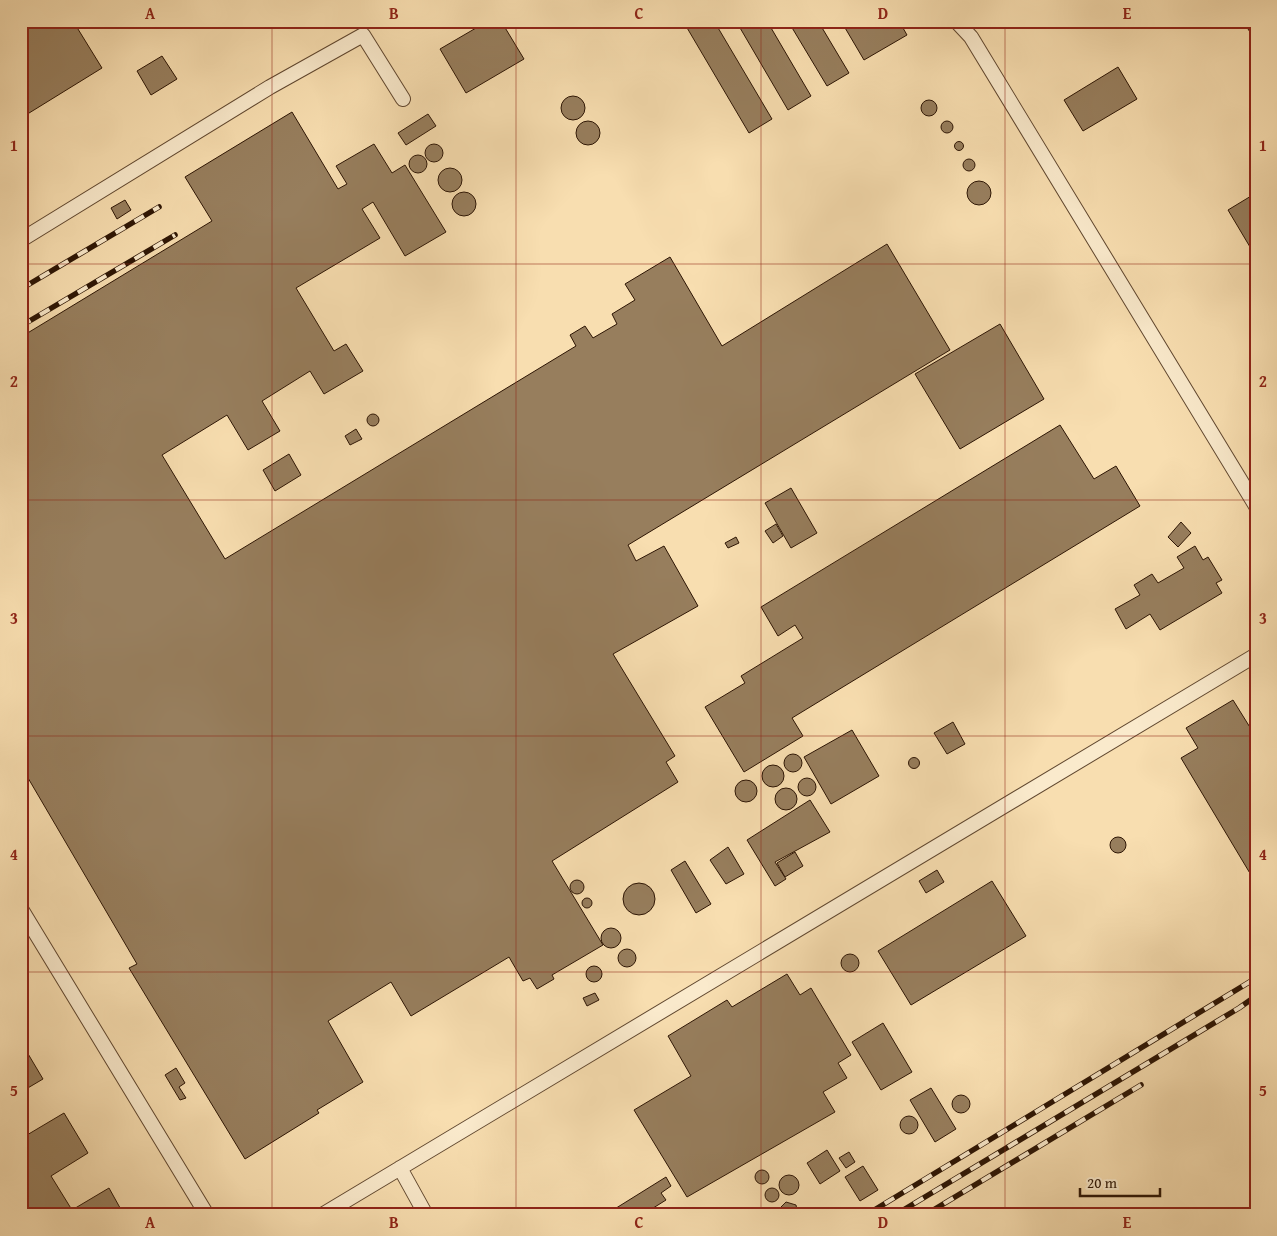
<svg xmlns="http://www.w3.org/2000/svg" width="1277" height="1236" viewBox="0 0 1277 1236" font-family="'Gentium Book Plus',serif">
	<rect width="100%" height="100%" fill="#f8deb0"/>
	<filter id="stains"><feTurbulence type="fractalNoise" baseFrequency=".004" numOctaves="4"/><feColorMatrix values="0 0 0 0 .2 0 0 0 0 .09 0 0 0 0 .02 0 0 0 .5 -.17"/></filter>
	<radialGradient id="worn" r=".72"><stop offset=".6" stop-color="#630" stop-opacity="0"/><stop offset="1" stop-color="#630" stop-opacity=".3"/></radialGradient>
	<path fill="#977e5d" stroke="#2d1504" d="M 21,21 L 73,21 L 102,68 L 21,118 Z
		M 488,21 L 501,21 L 524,59 L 466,93 L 440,49 Z
		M 683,21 L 714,21 L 772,119 L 749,133 Z
		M 736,21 L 767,21 L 811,96 L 788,110 Z
		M 788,21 L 818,21 L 849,73 L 827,86 Z
		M 841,21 L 899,21 L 907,35 L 864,60 Z
		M 1246,21 L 1256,21 L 1256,41 L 1244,23 Z
		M 162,56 L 177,79 L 151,95 L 137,71 Z
		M 1118,67 L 1137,99 L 1083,131 L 1064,100 Z
		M561 108a12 12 0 1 1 24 0a12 12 0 1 1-24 0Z
		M921 108a8 8 0 1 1 16 0a8 8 0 1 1-16 0Z
		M 292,112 L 338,189 L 347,184 L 336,166 L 374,144 L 392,173 L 405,165 L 446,232 L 405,256 L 373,202 L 362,209 L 380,238 L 296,288 L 334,351 L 346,344 L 363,371 L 324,394 L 310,371 L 262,401 L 280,431 L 248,450 L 227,415 L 162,455 L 225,559 L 576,346 L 570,335 L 585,326 L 593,338 L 617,324 L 612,314 L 635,300 L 625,284 L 670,257 L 722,346 L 887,244 L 950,350 L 628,545 L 636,561 L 664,546 L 698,606 L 613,654 L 675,756 L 666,762 L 678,782 L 552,861 L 603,945 L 552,975 L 554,979 L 537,989 L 530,978 L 523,981 L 509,957 L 411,1016 L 391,982 L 328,1021 L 363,1082 L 317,1110 L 319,1113 L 245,1159 L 129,968 L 137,964 L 21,766 L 21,337 L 212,221 L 185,177 Z
		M 428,114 L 436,126 L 406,145 L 398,133 Z
		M941 127a6 6 0 1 1 12 0a6 6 0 1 1-12 0Z
		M576 133a12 12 0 1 1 24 0a12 12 0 1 1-24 0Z
		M954.5 146a4.5 4.5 0 1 1 9 0a4.5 4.5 0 1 1-9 0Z
		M425 153a9 9 0 1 1 18 0a9 9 0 1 1-18 0Z
		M409 164a9 9 0 1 1 18 0a9 9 0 1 1-18 0Z
		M963 165a6 6 0 1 1 12 0a6 6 0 1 1-12 0Z
		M438 180a12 12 0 1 1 24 0a12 12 0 1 1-24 0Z
		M967 193a12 12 0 1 1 24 0a12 12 0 1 1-24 0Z
		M452 204a12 12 0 1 1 24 0a12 12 0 1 1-24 0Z
		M 1256,193 L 1256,257 L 1228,210 Z
		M 125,200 L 131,210 L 117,219 L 111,208 Z
		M 1000,324 L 1044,399 L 960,449 L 915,374 Z
		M367 420a6 6 0 1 1 12 0a6 6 0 1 1-12 0Z
		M 1060,425 L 1094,479 L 1116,466 L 1140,506 L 792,718 L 803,736 L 744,772 L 705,707 L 745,683 L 741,676 L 803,638 L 795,625 L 778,636 L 761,607 Z
		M 356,429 L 362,439 L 350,445 L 345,436 Z
		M 289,454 L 301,475 L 275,491 L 263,470 Z
		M 791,488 L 817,533 L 791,548 L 765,503 Z
		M 1181,522 L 1191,533 L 1178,547 L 1168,537 Z
		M 776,524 L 783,536 L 773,543 L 765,531 Z
		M 736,537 L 739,543 L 728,548 L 725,543 Z
		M 1195,546 L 1203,560 L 1208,557 L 1222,580 L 1216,583 L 1222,593 L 1160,630 L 1150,614 L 1126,629 L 1115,609 L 1140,595 L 1134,585 L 1152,574 L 1158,583 L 1184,568 L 1177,557 Z
		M 1233,700 L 1256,737 L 1256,879 L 1254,880 L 1181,758 L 1198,748 L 1186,728 Z
		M 953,722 L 965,744 L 947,754 L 934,733 Z
		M 852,730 L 879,776 L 831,804 L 804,757 Z
		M784 763a9 9 0 1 1 18 0a9 9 0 1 1-18 0Z
		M908.5 763a5.5 5.5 0 1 1 11 0a5.5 5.5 0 1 1-11 0Z
		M762 776a11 11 0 1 1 22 0a11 11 0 1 1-22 0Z
		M798 787a9 9 0 1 1 18 0a9 9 0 1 1-18 0Z
		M735 791a11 11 0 1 1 22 0a11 11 0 1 1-22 0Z
		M775 799a11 11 0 1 1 22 0a11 11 0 1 1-22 0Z
		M 810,800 L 830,832 L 775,862 L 786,879 L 775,886 L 747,840 Z
		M1110 845a8 8 0 1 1 16 0a8 8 0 1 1-16 0Z
		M 728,847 L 744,874 L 726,884 L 710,860 Z
		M 795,852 L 803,866 L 785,877 L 777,863 Z
		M 685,861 L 711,904 L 696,913 L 671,870 Z
		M 937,870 L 944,882 L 926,893 L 919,881 Z
		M570 887a7 7 0 1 1 14 0a7 7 0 1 1-14 0Z
		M 992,881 L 1026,936 L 911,1005 L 878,951 Z
		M623 899a16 16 0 1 1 32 0a16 16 0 1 1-32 0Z
		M582 903a5 5 0 1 1 10 0a5 5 0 1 1-10 0Z
		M601 938a10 10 0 1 1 20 0a10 10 0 1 1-20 0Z
		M618 958a9 9 0 1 1 18 0a9 9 0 1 1-18 0Z
		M841 963a9 9 0 1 1 18 0a9 9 0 1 1-18 0Z
		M586 974a8 8 0 1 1 16 0a8 8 0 1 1-16 0Z
		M 787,974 L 800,995 L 811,988 L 851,1055 L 838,1063 L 847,1078 L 823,1092 L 835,1112 L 687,1197 L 634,1110 L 691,1076 L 668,1036 L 727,1000 L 732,1007 Z
		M 595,993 L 599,1000 L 587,1006 L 583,998 Z
		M 883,1023 L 912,1072 L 881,1090 L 852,1042 Z
		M 21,1042 L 43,1079 L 21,1092 Z
		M 176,1068 L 185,1083 L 179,1087 L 186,1098 L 180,1100 L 165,1075 Z
		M 931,1088 L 956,1129 L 935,1142 L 910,1100 Z
		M952 1104a9 9 0 1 1 18 0a9 9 0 1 1-18 0Z
		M 64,1113 L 88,1153 L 51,1176 L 72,1210 L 109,1188 L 124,1215 L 21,1215 L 21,1126 L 27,1135 Z
		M900 1125a9 9 0 1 1 18 0a9 9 0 1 1-18 0Z
		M 827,1150 L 840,1171 L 820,1184 L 807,1163 Z
		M 849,1152 L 855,1162 L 846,1168 L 839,1158 Z
		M 863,1166 L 878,1190 L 860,1201 L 845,1177 Z
		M755 1177a7 7 0 1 1 14 0a7 7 0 1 1-14 0Z
		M779 1185a10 10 0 1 1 20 0a10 10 0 1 1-20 0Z
		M 666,1177 L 671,1186 L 661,1193 L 666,1200 L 642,1215 L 605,1215 Z
		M765 1195a7 7 0 1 1 14 0a7 7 0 1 1-14 0Z
		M 786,1202 L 796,1205 L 798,1215 L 779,1215 L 780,1208 Z"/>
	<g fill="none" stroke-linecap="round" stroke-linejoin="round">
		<g stroke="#60472f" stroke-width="16">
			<path id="lane" d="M 956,21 L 971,37 L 1256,506
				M 21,240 L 270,87 L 363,35 L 403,99
				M 21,909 L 207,1215
				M 400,1168 L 426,1215
				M 322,1215 L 1256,655"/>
		</g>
		<use href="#lane" stroke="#faeacc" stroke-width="14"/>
		<g stroke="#2d1504" stroke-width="5.5">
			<path id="rail" d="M 21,289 L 159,207
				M 21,326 L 175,235
				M 866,1215 L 1256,978
				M 895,1215 L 1239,1008 L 1256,996
				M 925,1215 L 1141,1085"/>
		</g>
		<use href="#rail" stroke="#faeacc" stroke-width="4" stroke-dasharray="11" stroke-linecap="butt"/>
	</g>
	<path fill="none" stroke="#8f2418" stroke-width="1" stroke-opacity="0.55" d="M 272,21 L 272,1215M 516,21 L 516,1215M 761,21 L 761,1215M 1005,21 L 1005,1215M 21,264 L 1256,264M 21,500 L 1256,500M 21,736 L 1256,736M 21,972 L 1256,972"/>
	<rect width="1277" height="1236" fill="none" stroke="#f8deb0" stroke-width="55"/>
	<path d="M1080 1188v8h80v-8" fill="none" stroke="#2d1504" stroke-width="2.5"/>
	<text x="1087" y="1188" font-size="15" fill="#2d1504" stroke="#faeacc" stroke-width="4" paint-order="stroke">20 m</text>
	<rect x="28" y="28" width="1222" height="1180" fill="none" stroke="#8f2418" stroke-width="2"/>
	<g font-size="16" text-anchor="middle" font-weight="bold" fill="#8f2418">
		<text x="150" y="19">A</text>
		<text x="394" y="19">B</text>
		<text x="639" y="19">C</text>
		<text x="883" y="19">D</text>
		<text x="1127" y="19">E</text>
		<text x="14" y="151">1</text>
		<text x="1263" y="151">1</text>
		<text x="14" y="387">2</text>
		<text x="1263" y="387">2</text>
		<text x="14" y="624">3</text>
		<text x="1263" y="624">3</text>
		<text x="14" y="860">4</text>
		<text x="1263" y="860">4</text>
		<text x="14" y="1096">5</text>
		<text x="1263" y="1096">5</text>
		<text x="150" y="1228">A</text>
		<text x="394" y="1228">B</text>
		<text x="639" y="1228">C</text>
		<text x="883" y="1228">D</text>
		<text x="1127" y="1228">E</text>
	</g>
	<rect width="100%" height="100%" filter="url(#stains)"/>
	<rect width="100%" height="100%" fill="url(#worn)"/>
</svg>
